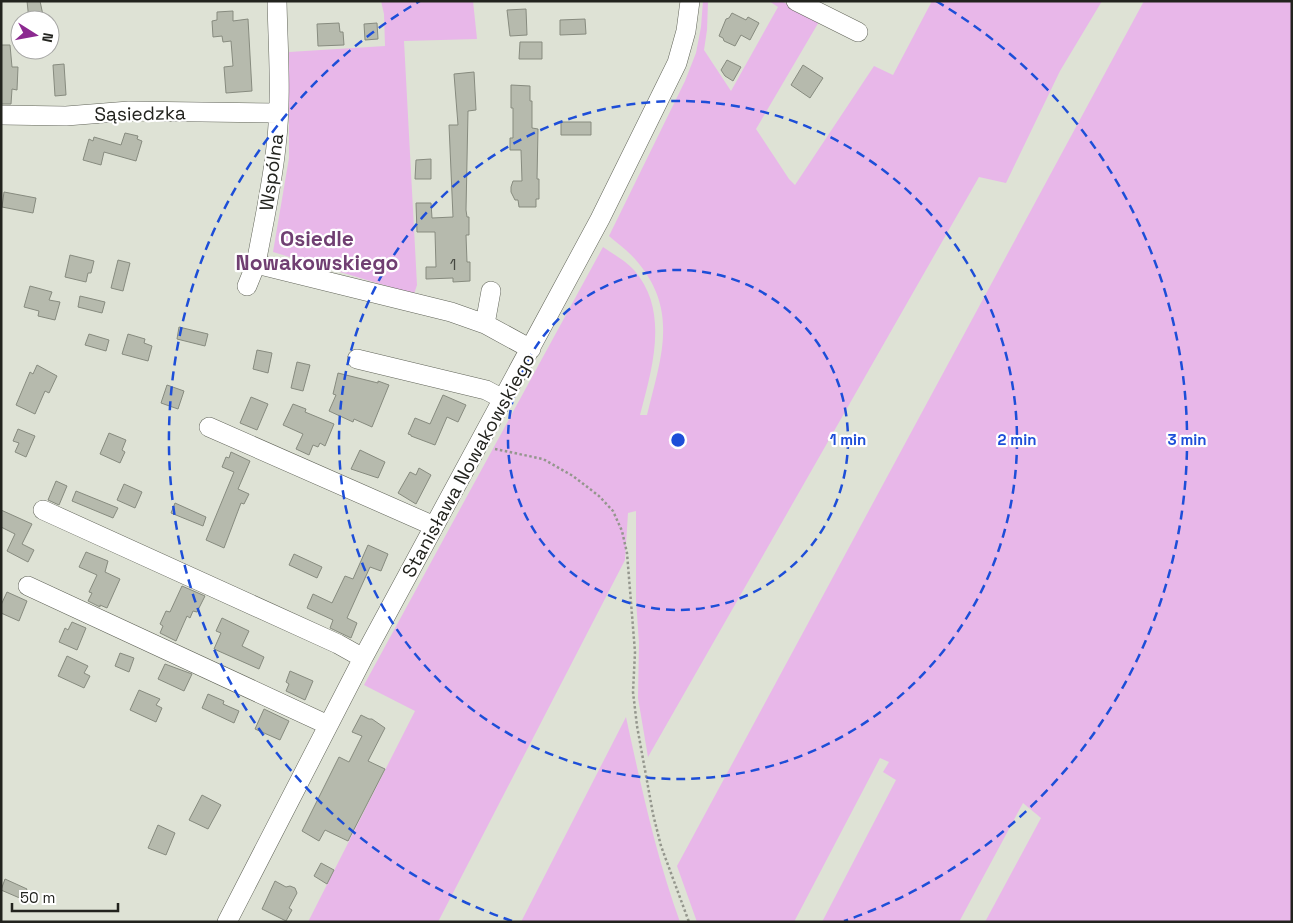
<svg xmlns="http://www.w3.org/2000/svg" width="1293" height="923" viewBox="0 0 1293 923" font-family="'Space Grotesk',sans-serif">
	<rect width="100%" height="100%" fill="#dee2d5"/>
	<path fill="#e8b7e9" d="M 381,1 L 473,1 L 477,39 L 404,41 L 417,285 L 414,294 L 273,252 L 289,158 L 289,52 L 385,46 L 384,14 Z
		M 703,1 L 708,1 L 707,30 L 704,50 L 731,91 L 778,7 L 769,1 L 781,1 L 820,20 L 756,129 L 789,179 L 795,185 L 874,66 L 893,75 L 932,1 L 1102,1 L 1060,71 L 1006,183 L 979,177 L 648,757 L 638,698 L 639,643 L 636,600 L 636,511 L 628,513 L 625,560 L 438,922 L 308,922 L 415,711 L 364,685 L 603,247 C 613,254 626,261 634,270 C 670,311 652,369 640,415 L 647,415 C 661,357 680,310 635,259 C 627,250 617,243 609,236 L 685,81 L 696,53 L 701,27 Z
		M 1144,1 L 1292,1 L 1292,922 L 985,922 L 1041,818 L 1023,803 L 959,922 L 822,922 L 896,780 L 883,772 L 889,762 L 880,758 L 794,922 L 697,922 L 677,866 Z
		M 626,717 C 641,786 656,856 680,922 L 521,922 Z"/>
	<path fill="#b6baad" stroke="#878b7f" d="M 27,1 L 40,1 L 44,20 L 29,20 Z
		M 526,9 L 527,35 L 510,36 L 507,10 Z
		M 233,11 L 233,21 L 248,19 L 252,91 L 226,93 L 224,67 L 233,66 L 231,41 L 223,42 L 222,36 L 213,37 L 212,21 L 217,20 L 217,12 Z
		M 732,13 L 746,20 L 748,17 L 759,23 L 750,40 L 741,35 L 735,46 L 724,41 L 723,38 L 719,36 L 726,19 L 729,18 Z
		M 585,19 L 586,34 L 560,35 L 560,20 Z
		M 339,23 L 340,32 L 343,32 L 344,45 L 318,46 L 317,24 Z
		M 377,23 L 378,39 L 365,40 L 364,24 Z
		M 520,42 L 542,42 L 542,59 L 519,59 Z
		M 1,45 L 10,45 L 12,67 L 18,67 L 17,90 L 12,89 L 11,104 L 1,104 Z
		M 727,60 L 741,67 L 733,81 L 725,76 L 721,70 Z
		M 64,64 L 66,95 L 55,96 L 53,65 Z
		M 803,65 L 823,78 L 810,98 L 791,85 Z
		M 474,72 L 476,110 L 468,111 L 466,210 L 467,217 L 469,217 L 469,235 L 466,235 L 467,262 L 470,262 L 470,281 L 453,282 L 453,278 L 426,279 L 426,267 L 436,267 L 435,232 L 417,232 L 416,203 L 431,203 L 432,218 L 453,217 L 449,125 L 458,125 L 454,74 Z
		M 511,85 L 530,86 L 530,101 L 532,101 L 532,128 L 538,129 L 537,179 L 539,179 L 539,199 L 536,199 L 536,207 L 519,207 L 518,200 L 515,200 L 511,192 L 511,187 L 513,181 L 522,181 L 521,150 L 510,150 L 510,138 L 513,138 L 513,108 L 511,108 Z
		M 561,122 L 591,122 L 591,135 L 561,135 Z
		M 125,133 L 138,136 L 137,139 L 142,141 L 136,161 L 104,152 L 101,165 L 83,160 L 89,139 L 93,141 L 94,137 L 121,145 Z
		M 431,159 L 431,179 L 415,179 L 416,160 Z
		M 4,192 L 36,198 L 33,213 L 2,207 Z
		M 70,255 L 94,261 L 91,273 L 88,273 L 86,282 L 65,277 Z
		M 118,260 L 130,263 L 123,291 L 111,288 Z
		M 30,286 L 52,292 L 49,300 L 60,302 L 55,320 L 38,316 L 39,311 L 24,307 Z
		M 80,296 L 105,302 L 102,313 L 78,307 Z
		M 179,327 L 208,334 L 205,346 L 177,339 Z
		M 89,334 L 109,340 L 106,351 L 85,345 Z
		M 128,334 L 145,339 L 144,343 L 152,346 L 148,361 L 122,354 Z
		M 257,350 L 272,353 L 268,373 L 253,369 Z
		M 297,362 L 310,365 L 303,391 L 291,388 Z
		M 37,365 L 57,376 L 49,393 L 45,391 L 35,414 L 16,405 L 30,372 L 33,374 Z
		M 338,373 L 378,383 L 378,381 L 389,385 L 372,427 L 354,419 L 353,422 L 329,411 L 336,395 L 333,394 Z
		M 167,385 L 184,391 L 178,409 L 161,403 Z
		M 443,395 L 466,405 L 458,422 L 447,417 L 435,445 L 411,436 L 411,435 L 408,434 L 415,418 L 430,424 Z
		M 251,397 L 268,404 L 257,430 L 240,423 Z
		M 293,404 L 306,409 L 305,412 L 334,424 L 325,446 L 320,443 L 318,447 L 313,445 L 309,455 L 296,449 L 303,434 L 283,425 Z
		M 18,429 L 35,436 L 26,457 L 15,452 L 19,443 L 13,441 Z
		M 109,433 L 126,440 L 122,450 L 125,452 L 120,463 L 100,454 Z
		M 360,450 L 385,462 L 378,478 L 351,469 Z
		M 231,452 L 250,461 L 238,489 L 249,494 L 244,504 L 241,503 L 224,548 L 206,540 L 234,472 L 222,467 L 226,457 L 229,458 Z
		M 419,468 L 431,475 L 416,504 L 398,493 L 410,472 L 416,475 Z
		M 56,481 L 67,486 L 59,505 L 48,500 Z
		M 124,484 L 142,492 L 135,508 L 117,500 Z
		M 76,491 L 118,508 L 113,518 L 72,501 Z
		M 175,503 L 206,517 L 203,526 L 171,513 Z
		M 1,510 L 32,524 L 22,544 L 34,550 L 28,562 L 7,551 L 15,534 L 1,527 Z
		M 368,545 L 388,554 L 381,571 L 370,567 L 347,618 L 357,623 L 351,638 L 330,628 L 333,620 L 307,608 L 313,594 L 332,603 L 345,576 L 353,579 Z
		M 86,552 L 108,561 L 105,572 L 120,579 L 107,608 L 100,605 L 100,607 L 88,601 L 92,593 L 89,592 L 97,575 L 79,567 Z
		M 294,554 L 322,567 L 317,578 L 289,565 Z
		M 182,586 L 205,596 L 197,612 L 193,611 L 190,618 L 187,616 L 176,641 L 160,633 L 163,626 L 160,624 L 166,611 L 170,612 Z
		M 7,592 L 27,601 L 19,621 L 1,613 L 1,605 Z
		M 222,618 L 249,631 L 242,646 L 264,657 L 259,669 L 214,649 L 221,633 L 216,631 Z
		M 72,622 L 86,628 L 77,650 L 59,642 L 65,628 L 68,630 Z
		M 120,653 L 134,658 L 129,672 L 115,666 Z
		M 67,656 L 88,666 L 84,673 L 90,676 L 84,688 L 58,676 Z
		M 165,664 L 192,674 L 184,691 L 158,679 Z
		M 290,671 L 313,681 L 305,700 L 286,691 L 289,684 L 286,682 Z
		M 139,690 L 160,699 L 156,705 L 162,708 L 156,722 L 130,710 Z
		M 208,694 L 224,701 L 223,704 L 239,711 L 234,723 L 202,708 Z
		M 264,709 L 289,721 L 280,740 L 255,729 Z
		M 361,715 L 369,719 L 372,719 L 385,728 L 368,761 L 385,769 L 348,841 L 325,830 L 319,841 L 302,831 L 339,757 L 349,762 L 362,736 L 352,732 Z
		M 202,795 L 221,805 L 208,829 L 189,820 Z
		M 158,825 L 175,833 L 166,855 L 148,848 Z
		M 321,863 L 334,870 L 327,884 L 314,876 Z
		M 5,879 L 27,889 L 22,899 L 1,890 Z
		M 275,881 L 286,887 L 290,886 L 295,888 L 297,893 L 289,908 L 292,910 L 286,921 L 262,909 Z"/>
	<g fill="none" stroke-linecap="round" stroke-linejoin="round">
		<g stroke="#616459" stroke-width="20">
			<path id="minor" d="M 277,1 C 278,50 282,98 276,147 C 272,186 263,225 256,264 L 451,312 L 485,324 L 531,349
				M 796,1 L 858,32
				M 1,115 L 66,116 L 129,111 L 279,113
				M 247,286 L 256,264
				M 485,324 L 491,291
				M 357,359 L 486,390 L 503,399
				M 209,427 L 434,526
				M 43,510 L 338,644 L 363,658
				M 28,586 L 328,725
				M 227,922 L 363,658 L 600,219 L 677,63 L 686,31 L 690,1"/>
		</g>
		<path stroke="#94968d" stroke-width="2.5" stroke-dasharray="2.5 2.5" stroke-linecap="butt" d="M 495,449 L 543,459 L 573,476 L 599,496 L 613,511 L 622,531 L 627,553 L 635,652 L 633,692 L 637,726 L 653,814 L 661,846 L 689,922"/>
		<use href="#minor" stroke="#fff" stroke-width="19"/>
	</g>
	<g fill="none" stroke="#1d4ed8" stroke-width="2.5" stroke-dasharray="9 6">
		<circle cx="678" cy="440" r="170"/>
		<circle cx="678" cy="440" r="339"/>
		<path d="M512 921A509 509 0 0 1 420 1M936 1A509 509 0 0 1 844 921"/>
	</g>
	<g text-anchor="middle" stroke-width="4.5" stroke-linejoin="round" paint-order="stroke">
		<g font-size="16" fill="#474942">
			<text x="453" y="270">1</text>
		</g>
		<g font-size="19" fill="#22231e" stroke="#fff">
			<text transform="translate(140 113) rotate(-1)" y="7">Sąsiedzka</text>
			<text transform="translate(271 172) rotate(-82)" y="7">Wspólna</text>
			<text transform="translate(468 465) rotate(-61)" y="7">Stanisława Nowakowskiego</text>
		</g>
		<g font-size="21" font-weight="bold" fill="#703f72" stroke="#fff">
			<text x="317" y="246">Osiedle<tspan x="317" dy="24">Nowakowskiego</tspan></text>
		</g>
	</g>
	<circle cx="678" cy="440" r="8" fill="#1d4ed8" stroke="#fff" stroke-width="2.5"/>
	<g font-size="15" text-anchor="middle" font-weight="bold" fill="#1d4ed8" stroke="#fff" stroke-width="4.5" stroke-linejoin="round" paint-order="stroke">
		<text x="848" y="445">1 min</text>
		<text x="1017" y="445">2 min</text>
		<text x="1187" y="445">3 min</text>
	</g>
	<rect width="1293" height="923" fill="none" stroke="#22231e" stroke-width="5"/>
	<g transform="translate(35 35) rotate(101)"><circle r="24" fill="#ffffff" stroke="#a7a7a5"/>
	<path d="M0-4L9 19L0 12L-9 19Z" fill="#8c2990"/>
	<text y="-8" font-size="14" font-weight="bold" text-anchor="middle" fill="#22231e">N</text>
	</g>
	<path d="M12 903v8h106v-8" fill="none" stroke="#22231e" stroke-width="2.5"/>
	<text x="20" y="903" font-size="15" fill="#22231e" stroke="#ffffff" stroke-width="4" paint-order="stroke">50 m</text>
</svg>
